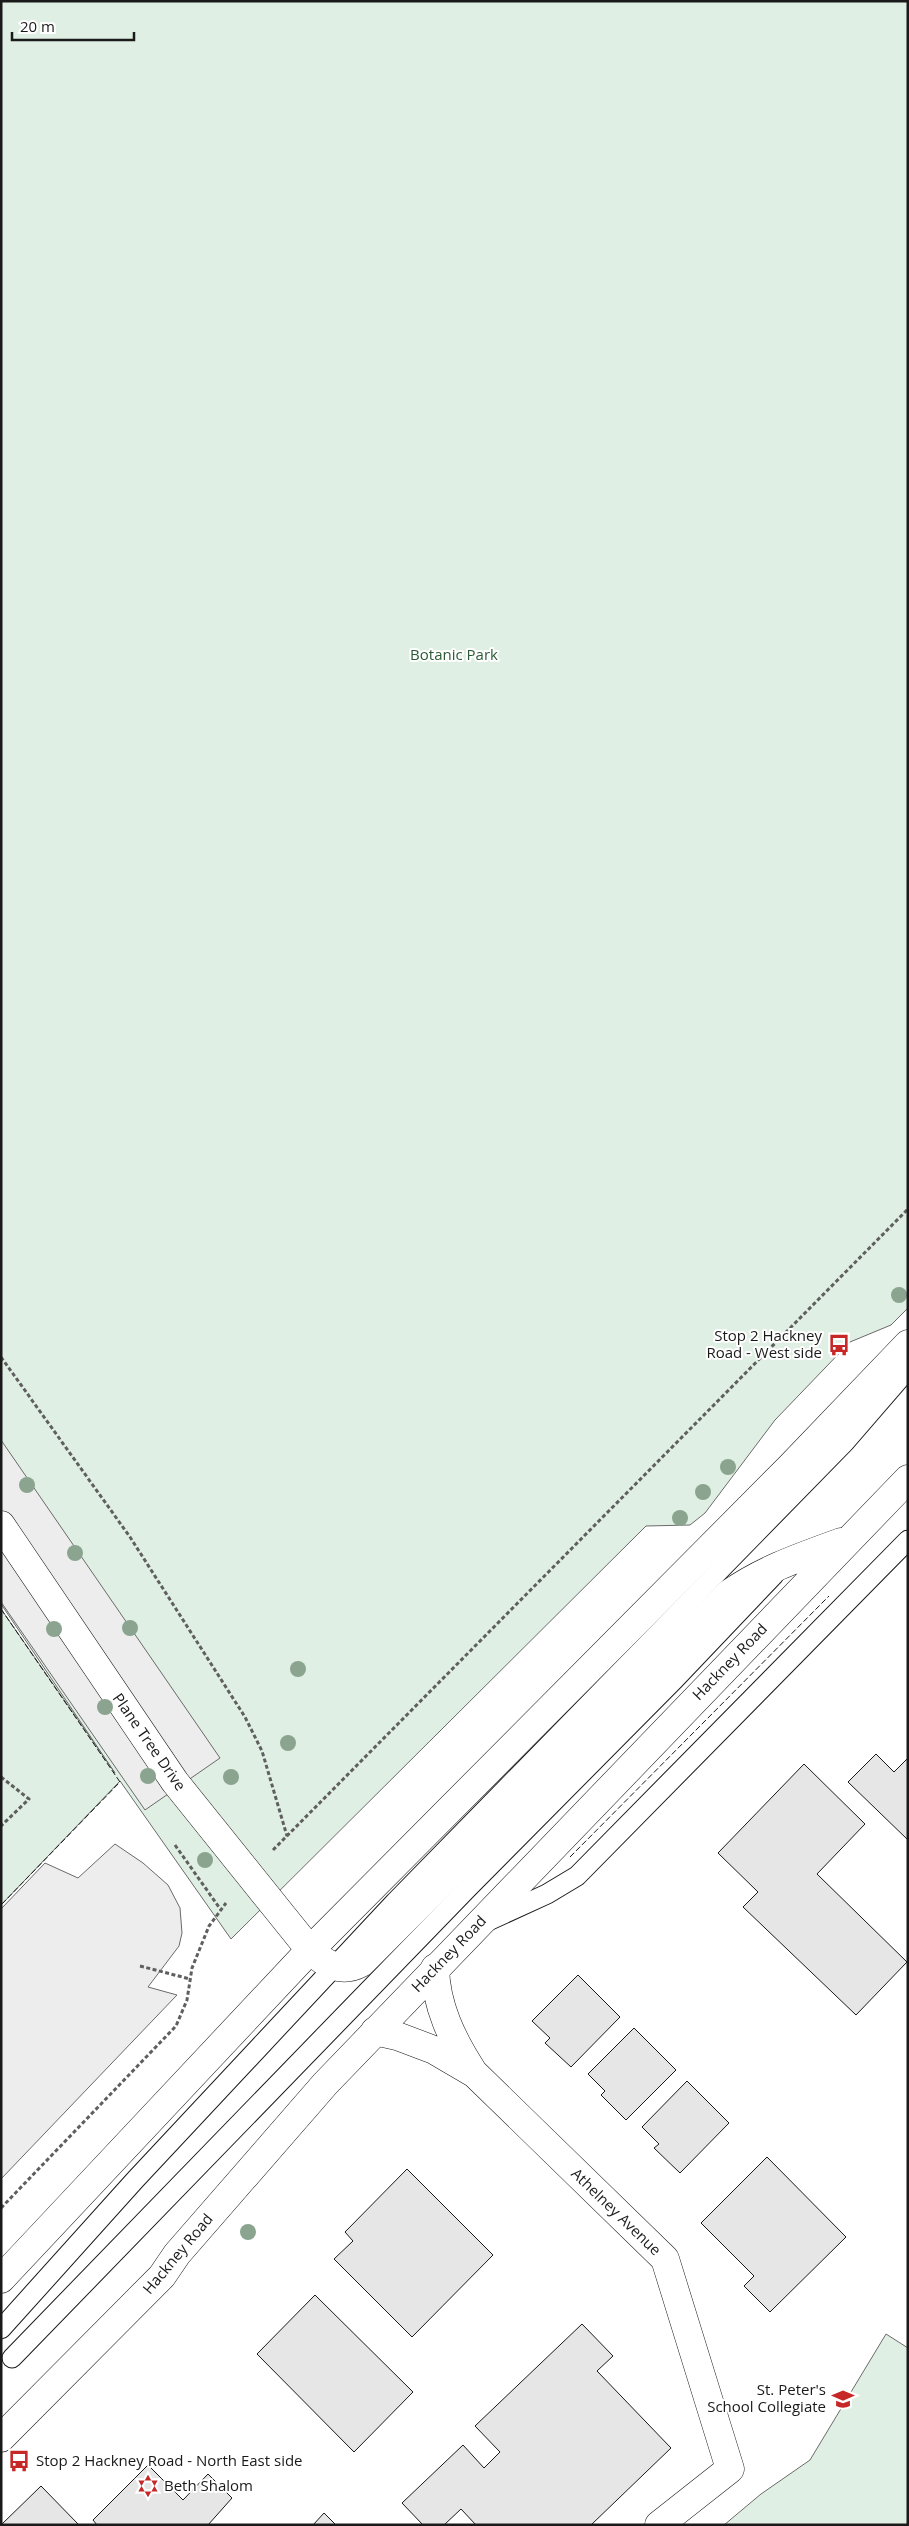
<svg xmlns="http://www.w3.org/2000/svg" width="909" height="2526" viewBox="0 0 909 2526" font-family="'Open Sans',sans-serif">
	<rect width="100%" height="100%" fill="#fff"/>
	<path fill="#e0efe3" stroke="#6a6a6a" d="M 1,1 L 908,1 L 908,1308 L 891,1325 L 850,1342 L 775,1420 L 705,1513 L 690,1525 L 646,1526 L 231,1939 L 120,1781 L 1,1905 L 1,1609 L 115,1773 L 1,1604 Z
		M 886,2334 L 908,2348 L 908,2525 L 724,2525 L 761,2494 L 810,2460 Z"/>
	<path fill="#ededed" stroke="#6a6a6a" d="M 1,1440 L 220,1758 L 145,1810 L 1,1602 Z
		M 115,1844 L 143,1863 L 168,1885 L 180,1908 L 182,1933 L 179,1946 L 148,1987 L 177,1995 L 1,2179 L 1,1909 L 45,1863 L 78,1878 Z"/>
	<path fill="#e6e6e6" stroke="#1a1a1a" d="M 876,1754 L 894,1772 L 908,1758 L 908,1840 L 848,1782 Z
		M 804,1764 L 865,1824 L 817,1874 L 907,1962 L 856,2015 L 743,1907 L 758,1892 L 718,1853 Z
		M 578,1975 L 620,2017 L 571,2067 L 545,2043 L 550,2038 L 532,2021 Z
		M 634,2028 L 676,2070 L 626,2120 L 601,2095 L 605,2091 L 588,2074 Z
		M 687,2081 L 729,2123 L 680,2173 L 654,2148 L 659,2144 L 642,2127 Z
		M 767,2157 L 846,2237 L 770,2312 L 744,2286 L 754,2276 L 701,2223 Z
		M 407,2169 L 493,2255 L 412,2337 L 334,2259 L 353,2241 L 345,2232 Z
		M 315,2295 L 413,2392 L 354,2452 L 257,2354 Z
		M 582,2324 L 613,2356 L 597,2371 L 671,2448 L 591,2525 L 476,2525 L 461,2509 L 444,2525 L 423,2525 L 402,2503 L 463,2445 L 484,2468 L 500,2452 L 475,2426 Z
		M 148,2465 L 183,2500 L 208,2474 L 232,2498 L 208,2525 L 97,2525 L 93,2520 Z
		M 41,2486 L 79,2525 L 1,2525 Z
		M 324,2513 L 336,2525 L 313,2525 Z"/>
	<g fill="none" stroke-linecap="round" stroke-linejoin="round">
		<g stroke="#1a1a1a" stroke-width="21">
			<path id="lane" d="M 488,1921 L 547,1894 L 577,1876 L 908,1540
				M 1,2329 L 135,2180 L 395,1902 L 845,1442 L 908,1369
				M 12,2358 L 468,1888 L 674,1680 L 774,1575"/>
		</g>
		<g stroke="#1a1a1a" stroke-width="29">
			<path id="street" d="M 1,1525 L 175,1782 L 310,1950
				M 435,1968 C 436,2006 452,2039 472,2070
				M 375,2031 L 397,2036 L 434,2050 L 475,2074 L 665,2259 L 730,2469 L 659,2525"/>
		</g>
		<g stroke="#1a1a1a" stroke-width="29">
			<path id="highway" d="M 310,1950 C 325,1964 341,1974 361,1963 L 730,1593 C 764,1569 803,1556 841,1542
				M 1,2279 L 310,1950 L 790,1467 L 908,1344
				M 1,2438 L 162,2276 L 177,2254 L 325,2084 L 908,1479"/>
		</g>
		<path stroke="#5f5f5f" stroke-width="3" stroke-dasharray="4 2.5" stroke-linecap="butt" d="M 1,1357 L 130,1537 L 245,1717 L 262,1751 L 287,1836
			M 1,1777 L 29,1799 L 1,1826
			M 175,1845 L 221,1910
			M 273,1850 L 908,1209
			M 140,1966 L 190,1979
			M 1,2208 L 176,2026 L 187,2000 L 192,1968 L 209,1926 L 226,1903"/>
		<use href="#lane" stroke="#fff" stroke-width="19"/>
		<use href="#street" stroke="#fff" stroke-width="28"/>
		<use href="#highway" stroke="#fff" stroke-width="28"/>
		<path stroke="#1a1a1a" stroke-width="1" stroke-dasharray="6 2.5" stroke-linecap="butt" d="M 1,1609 L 120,1782 L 1,1905
			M 570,1857 L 829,1596"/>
	</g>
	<g fill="#8aa48f">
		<circle cx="899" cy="1295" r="8"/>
		<circle cx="728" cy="1467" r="8"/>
		<circle cx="27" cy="1485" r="8"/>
		<circle cx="703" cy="1492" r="8"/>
		<circle cx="680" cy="1518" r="8"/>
		<circle cx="75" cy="1553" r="8"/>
		<circle cx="130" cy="1628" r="8"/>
		<circle cx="54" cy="1629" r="8"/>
		<circle cx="298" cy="1669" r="8"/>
		<circle cx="105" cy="1707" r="8"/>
		<circle cx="288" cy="1743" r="8"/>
		<circle cx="148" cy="1776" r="8"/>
		<circle cx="231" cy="1777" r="8"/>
		<circle cx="205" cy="1860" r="8"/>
		<circle cx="248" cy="2232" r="8"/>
	</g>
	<defs>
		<g id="bus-bare" transform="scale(1.725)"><path d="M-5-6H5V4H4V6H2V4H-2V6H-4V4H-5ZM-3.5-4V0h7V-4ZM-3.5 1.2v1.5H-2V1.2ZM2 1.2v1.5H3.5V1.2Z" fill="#c62828" stroke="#fff" stroke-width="2.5" paint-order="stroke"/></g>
		<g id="school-bare" transform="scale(1.725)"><path d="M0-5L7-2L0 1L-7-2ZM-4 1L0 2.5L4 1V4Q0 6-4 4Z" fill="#c62828" stroke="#fff" stroke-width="2.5" paint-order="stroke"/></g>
		<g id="synagogue-bare" transform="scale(1.725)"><path d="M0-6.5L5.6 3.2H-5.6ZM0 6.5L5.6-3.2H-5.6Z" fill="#c62828" stroke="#fff" stroke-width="2.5" paint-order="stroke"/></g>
	</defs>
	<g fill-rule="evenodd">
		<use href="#bus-bare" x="839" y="1345"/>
		<use href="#school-bare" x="843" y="2399"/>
		<use href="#bus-bare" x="19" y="2461"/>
		<use href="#synagogue-bare" x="148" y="2486"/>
	</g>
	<g text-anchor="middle" stroke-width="4" stroke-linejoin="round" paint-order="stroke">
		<g font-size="15" fill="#2b5a34" stroke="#fff">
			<text x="454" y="660">Botanic Park</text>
		</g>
		<g font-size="15" fill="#1a1a1a" stroke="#fff" text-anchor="end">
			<text x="822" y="1341">Stop 2 Hackney<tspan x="822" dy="17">Road - West side</tspan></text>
			<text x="826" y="2395">St. Peter's<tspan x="826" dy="17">School Collegiate</tspan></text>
			<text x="36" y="2466" text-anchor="start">Stop 2 Hackney Road - North East side</text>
			<text x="164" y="2491" text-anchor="start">Beth Shalom</text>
		</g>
		<g font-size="15" fill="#1a1a1a" stroke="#fff">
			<text transform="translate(730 1662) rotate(-46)" y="5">Hackney Road</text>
			<text transform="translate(149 1742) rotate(55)" y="5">Plane Tree Drive</text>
			<text transform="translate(449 1954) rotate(-46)" y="5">Hackney Road</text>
			<text transform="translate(616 2212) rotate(44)" y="5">Athelney Avenue</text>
			<text transform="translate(178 2254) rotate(-50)" y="5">Hackney Road</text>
		</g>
	</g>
	<rect width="909" height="2526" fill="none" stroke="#1a1a1a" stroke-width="5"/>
	<path d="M12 32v8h122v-8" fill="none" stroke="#1a1a1a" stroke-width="2.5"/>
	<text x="20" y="32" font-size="15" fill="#1a1a1a" stroke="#ffffff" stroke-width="4" paint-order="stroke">20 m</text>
</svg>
